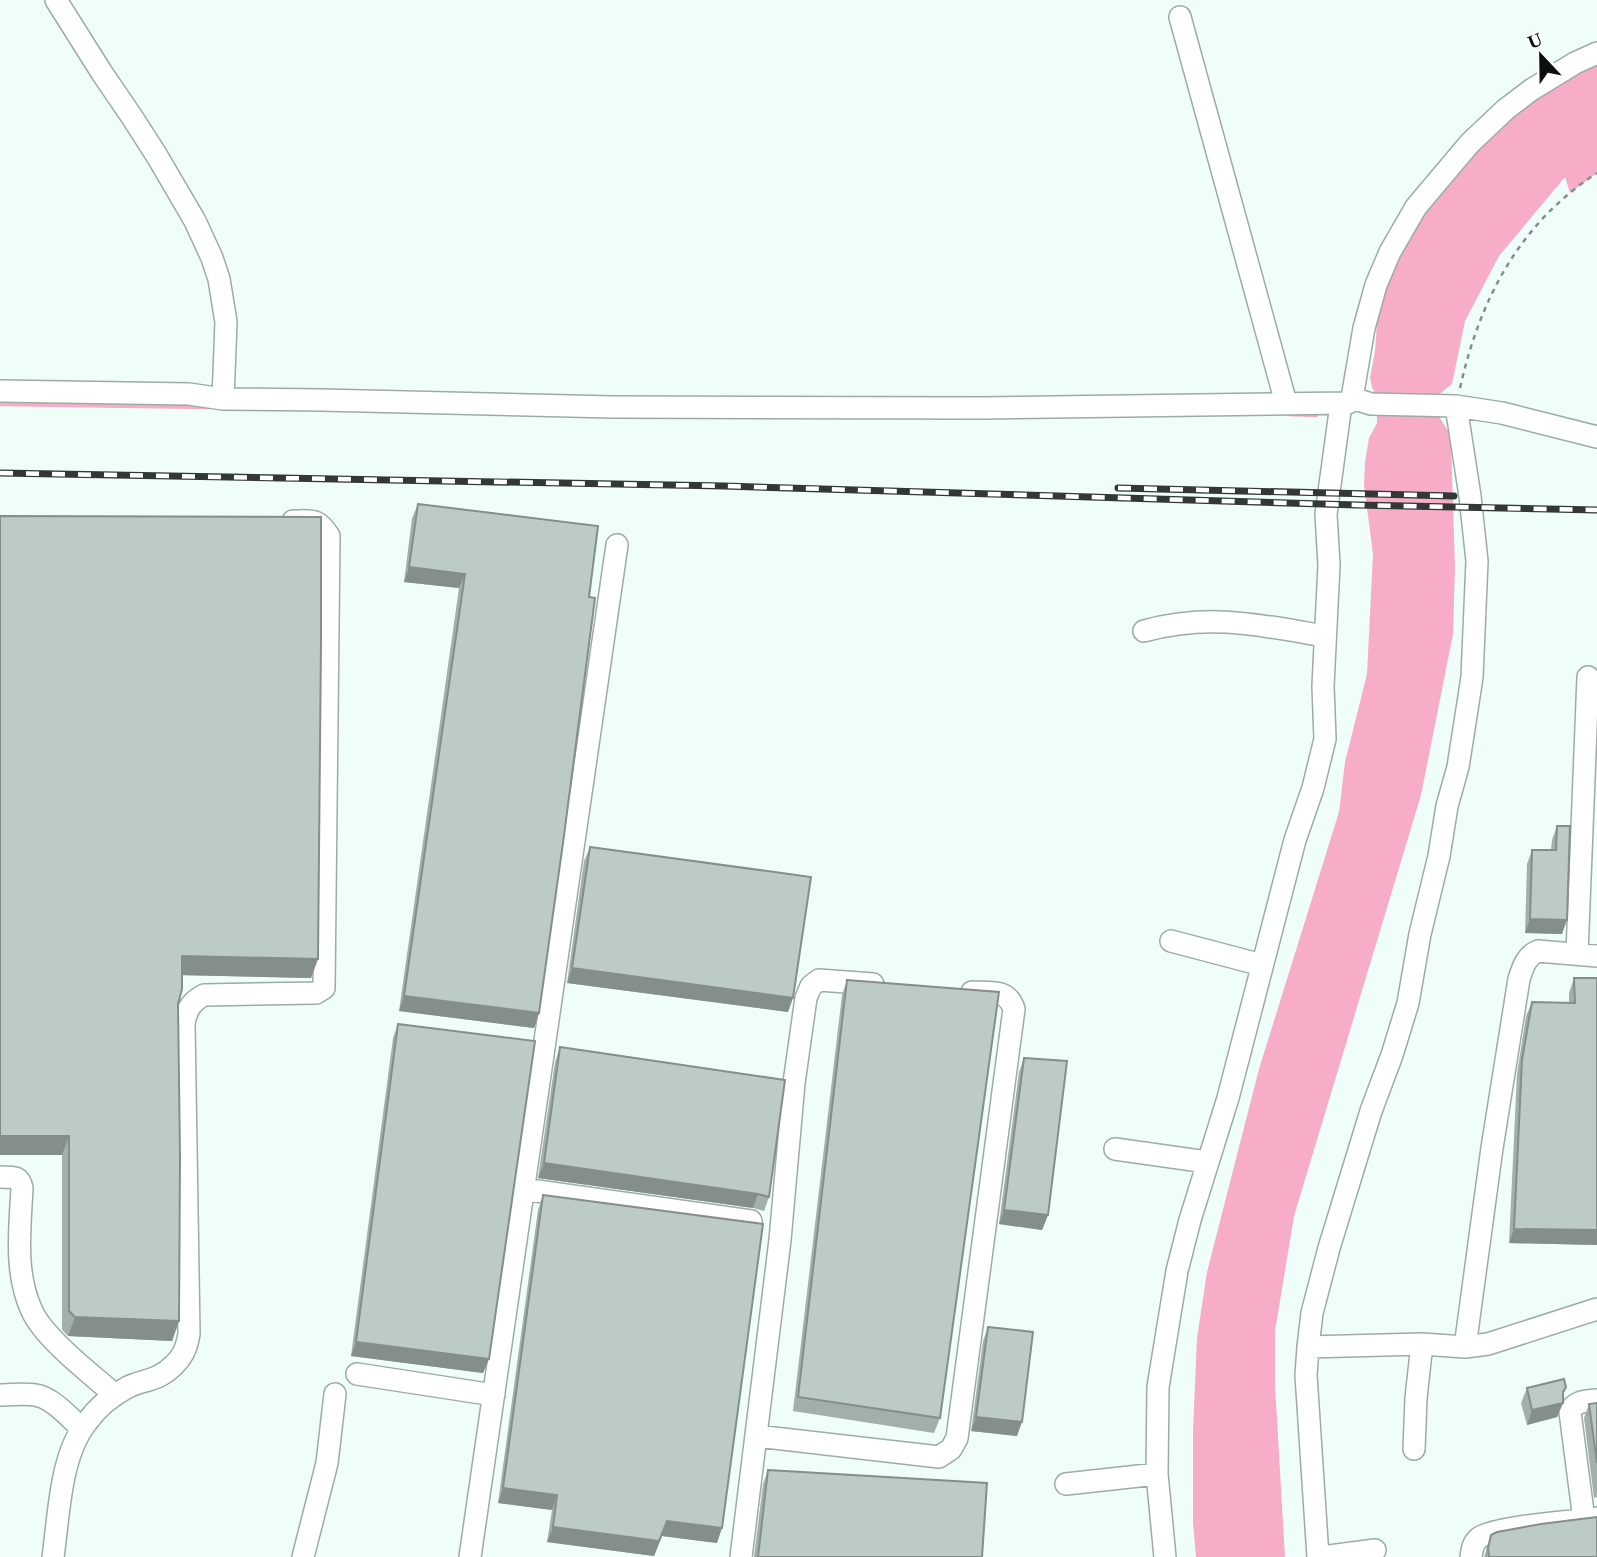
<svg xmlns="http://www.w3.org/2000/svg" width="1597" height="1557" viewBox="0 0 1597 1557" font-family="'Times New Roman',serif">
	<rect width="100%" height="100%" fill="#effef9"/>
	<path fill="#f7adc8" d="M 1597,58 L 1597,173 L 1570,193 L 1565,177 L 1499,256 L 1465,321 L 1452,384 L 1437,396 L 1440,418 L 1448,431 L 1451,442 L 1455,567 L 1453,634 L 1421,795 L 1294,1216 L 1275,1331 L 1275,1385 L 1285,1557 L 1196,1557 L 1193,1523 L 1193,1430 L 1197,1338 L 1207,1272 L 1259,1069 L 1339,812 L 1345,762 L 1367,674 L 1373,554 L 1364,485 L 1365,462 L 1369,438 L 1377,423 L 1377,399 L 1372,387 L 1370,378 L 1375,351 L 1378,309 L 1400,247 L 1447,180 L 1500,125 L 1563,79 Z"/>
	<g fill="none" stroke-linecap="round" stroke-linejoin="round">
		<path stroke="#f7adc8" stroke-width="4.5" d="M 0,404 L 209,407
			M 1289,414 L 1316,415"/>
		<g stroke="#9daba7" stroke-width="24">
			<path id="minor" d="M 56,0 L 102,73 L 132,117 L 157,156 L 195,221 L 212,258 L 219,279 L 226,322 L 223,399
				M 1180,17 L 1286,403
				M 0,391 L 189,394 L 223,399 L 322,400 L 612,407 L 981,408 L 1348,403 L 1352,398 L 1364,328 L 1376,285 L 1390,252 L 1416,207 L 1470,143 L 1506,109 L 1531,90 L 1575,63 L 1597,53
				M 1352,398 L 1371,404 L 1456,406 L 1502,413 L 1597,437
				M 1144,631 C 1209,613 1260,625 1324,636
				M 1171,941 L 1262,965
				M 1577,954 L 1588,677
				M 1115,1149 L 1207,1162
				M 0,1177 C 12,1178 19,1174 22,1188 C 20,1228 14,1273 32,1311 C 44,1338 91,1374 115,1395
				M 523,1189 L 751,1221
				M 1308,1347 L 1312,1313 L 1329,1248 L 1371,1111 L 1392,1055 L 1408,1003 L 1420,934 L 1439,856 L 1447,806 L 1458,767 L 1466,716 L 1472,677 L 1477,561 L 1470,496 L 1456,406
				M 1465,1347 L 1492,1148 L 1519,979 C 1523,967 1526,956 1538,951 L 1597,956
				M 357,1374 L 494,1395
				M 0,1395 C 11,1395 24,1393 35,1395 C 52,1397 70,1418 82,1429
				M 756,1436 L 939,1457 L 951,1449 L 957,1438 L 1014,1009 C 1007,988 990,993 972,992
				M 1414,1449 L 1416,1398 L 1422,1344
				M 1066,1484 L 1157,1474
				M 1584,1520 L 1570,1412 C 1574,1401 1586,1401 1597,1400
				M 53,1557 C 59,1515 60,1455 87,1422 C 97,1408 113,1395 128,1387 C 138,1382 149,1381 159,1376 C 169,1371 181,1360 185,1349 C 187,1345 188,1339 189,1334 L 184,1023 C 187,1009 191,1002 204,995 L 316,993 L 324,988 L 329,536 C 318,518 312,521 293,521
				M 303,1557 L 327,1463 L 335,1394
				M 470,1557 L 617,545
				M 741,1557 L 780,1240 L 794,1083 L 806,998 L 811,986 L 819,980 L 873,984
				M 1165,1557 L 1157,1474 L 1158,1387 L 1177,1271 L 1190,1220 L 1228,1098 L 1295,840 L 1313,788 L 1325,739 L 1323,686 L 1329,565 L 1326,514 L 1341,404
				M 1318,1557 L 1306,1375 L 1308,1347 L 1422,1344 L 1465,1347 L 1488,1344 L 1597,1309
				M 1322,1557 L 1375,1550
				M 1471,1557 C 1472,1549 1473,1543 1479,1538 C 1494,1526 1573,1522 1597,1518"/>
		</g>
		<path stroke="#848e8b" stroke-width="2.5" stroke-dasharray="5 5" stroke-linecap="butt" d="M 1460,388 C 1480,299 1519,224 1597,173"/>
		<use href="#minor" stroke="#fff" stroke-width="21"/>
		<g stroke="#313836" stroke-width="7">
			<path id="rail" d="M 0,473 L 724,486 L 1357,505 L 1597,510
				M 1118,488 L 1454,496"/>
		</g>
		<use href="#rail" stroke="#fff" stroke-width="4.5" stroke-dasharray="13" stroke-linecap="butt"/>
	</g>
	<path fill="#a3afaa" d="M 418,504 L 598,526 L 539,1013 L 534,1028 L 399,1011 L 459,588 L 404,582 L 412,518 Z
		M 0,516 L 318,959 L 311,978 L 182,975 L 178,1004 L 179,1321 L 172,1341 L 68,1336 L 62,1330 L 62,1155 L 0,1155 Z
		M 1557,826 L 1562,934 L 1525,933 L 1527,864 L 1532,850 L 1551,850 L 1552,840 Z
		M 590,847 L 788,1012 L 567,983 L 584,861 Z
		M 1574,978 L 1597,1245 L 1509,1243 L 1517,1074 L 1526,1016 L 1532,1002 L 1569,1003 L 1569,993 Z
		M 847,980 L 940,1418 L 934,1433 L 793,1411 L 842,995 Z
		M 398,1024 L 489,1359 L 483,1373 L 351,1356 L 393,1038 Z
		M 560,1047 L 769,1197 L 764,1211 L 753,1208 L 538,1178 L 555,1062 Z
		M 1024,1058 L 1048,1215 L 1042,1230 L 999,1224 L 1019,1072 Z
		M 543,1195 L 717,1543 L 662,1536 L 654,1556 L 547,1542 L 552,1510 L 498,1503 L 538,1210 Z
		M 988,1327 L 1017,1436 L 971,1431 L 983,1341 Z
		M 1566,1387 L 1563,1395 L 1563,1403 L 1557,1417 L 1527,1425 L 1521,1403 L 1527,1388 Z
		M 1597,1403 L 1597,1497 L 1594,1498 L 1584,1418 L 1589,1404 Z
		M 768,1470 L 982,1557 L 754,1557 L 763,1484 Z
		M 1491,1535 L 1597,1557 L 1484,1557 Z"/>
	<path fill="#848e8b" d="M 409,567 L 465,574 L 459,588 L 404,582 Z
		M 1530,919 L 1567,920 L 1562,934 L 1525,933 Z
		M 182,956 L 318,959 L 311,978 L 175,975 Z
		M 572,968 L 793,998 L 788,1012 L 567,983 Z
		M 404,996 L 539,1013 L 534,1028 L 399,1011 Z
		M 0,1136 L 69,1136 L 62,1155 L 0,1155 Z
		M 544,1163 L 758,1194 L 753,1208 L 538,1178 Z
		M 1004,1210 L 1048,1215 L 1042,1230 L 999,1224 Z
		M 1514,1229 L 1597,1230 L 1597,1245 L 1509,1243 Z
		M 75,1317 L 179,1321 L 172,1341 L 68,1336 Z
		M 356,1342 L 489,1359 L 483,1373 L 351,1356 Z
		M 1566,1387 L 1560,1403 L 1563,1403 L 1557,1417 L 1527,1425 L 1532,1410 Z
		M 976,1417 L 1022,1422 L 1017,1436 L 971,1431 Z
		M 503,1488 L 557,1495 L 552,1510 L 498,1503 Z
		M 667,1521 L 722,1528 L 717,1543 L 662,1536 L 654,1556 L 547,1542 L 553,1527 Z"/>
	<path fill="#bdcbc6" stroke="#848e8b" stroke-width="2" d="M 418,504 L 598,526 L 589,597 L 595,598 L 563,843 L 539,1013 L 404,996 L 465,574 L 409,567 Z
		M 0,516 L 321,517 L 321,641 L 318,959 L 182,956 L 182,989 L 178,1004 L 180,1156 L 179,1321 L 75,1317 L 69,1311 L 69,1136 L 0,1136 Z
		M 1557,826 L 1570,826 L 1567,920 L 1530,919 L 1532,850 L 1556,850 Z
		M 590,847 L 811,877 L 793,998 L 572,968 Z
		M 1574,978 L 1597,978 L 1597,1230 L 1514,1229 L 1522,1060 L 1532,1002 L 1575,1003 Z
		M 847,980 L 999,992 L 940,1418 L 798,1397 Z
		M 398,1024 L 535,1041 L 489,1359 L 356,1342 Z
		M 560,1047 L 785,1080 L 769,1197 L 758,1194 L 544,1163 Z
		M 1024,1058 L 1067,1061 L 1048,1215 L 1004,1210 Z
		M 543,1195 L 763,1224 L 722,1528 L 667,1521 L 659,1541 L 553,1527 L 557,1495 L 503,1488 Z
		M 988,1327 L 1033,1332 L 1022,1422 L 976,1417 Z
		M 1564,1379 L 1566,1387 L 1563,1392 L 1563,1403 L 1532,1410 L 1527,1388 Z
		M 1597,1403 L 1597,1463 L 1589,1404 Z
		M 768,1470 L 987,1483 L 982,1557 L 758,1557 Z
		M 1597,1517 L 1597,1557 L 1489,1557 L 1488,1548 L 1491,1535 L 1497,1532 L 1541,1524 Z"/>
	<g transform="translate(1541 56) rotate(338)" stroke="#ffffff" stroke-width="5" paint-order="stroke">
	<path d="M0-5L12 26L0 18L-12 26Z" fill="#0b100f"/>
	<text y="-10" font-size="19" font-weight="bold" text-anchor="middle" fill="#0b100f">U</text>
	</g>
</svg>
